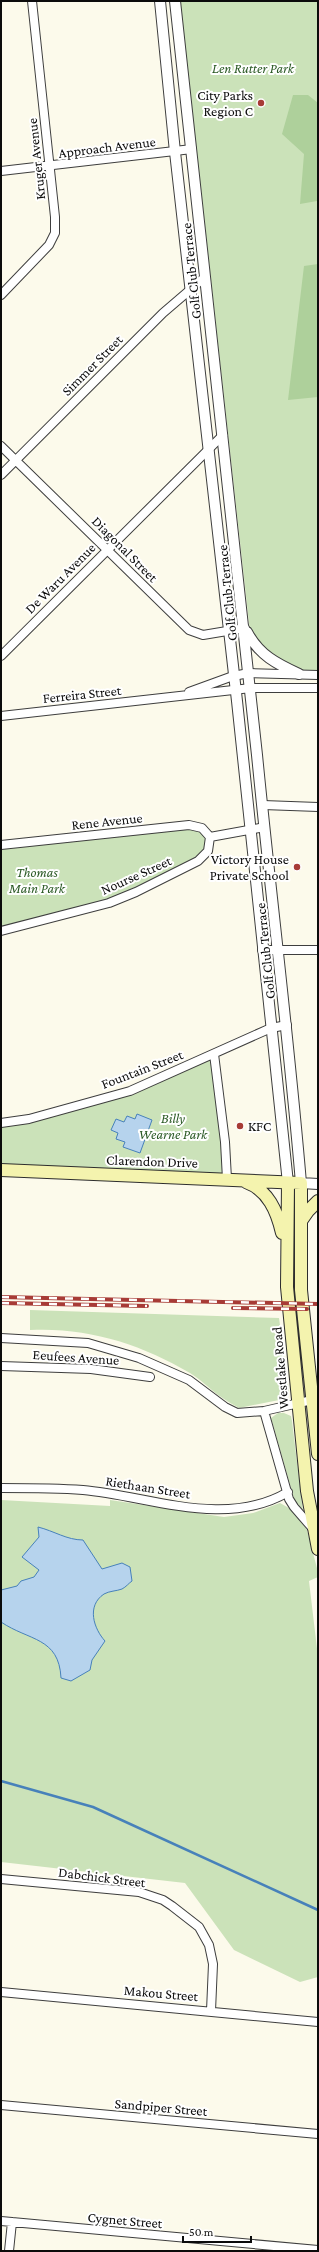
<svg xmlns="http://www.w3.org/2000/svg" width="319" height="2252" viewBox="0 0 319 2252" font-family="'Crimson Pro',serif">
	<rect width="100%" height="100%" fill="#fcfaeb"/>
	<path fill="#cbe2b9" d="M 180,1 L 318,1 L 318,672 C 283,669 272,659 250,632 Z
		M 188,828 L 198,829 L 206,836 L 204,853 L 194,859 L 108,900 L 1,928 L 1,848 Z
		M 211,1058 L 222,1144 L 224,1175 L 1,1165 L 1,1126 L 98,1103 Z
		M 30,1310 L 279,1318 L 289,1391 L 287,1396 L 279,1400 L 239,1408 C 232,1404 225,1400 218,1395 C 209,1388 200,1379 190,1373 C 141,1344 87,1327 30,1330 Z
		M 278,1413 L 284,1413 L 291,1416 L 292,1421 L 303,1511 L 295,1502 L 271,1418 Z
		M 1,1500 L 110,1506 L 110,1500 L 224,1517 L 253,1513 L 280,1503 L 296,1512 L 307,1530 L 318,1572 L 318,1577 L 309,1581 L 318,1657 L 318,1977 L 300,1982 L 234,1950 L 185,1883 L 1,1862 Z"/>
	<path fill="#aed09b" d="M 293,95 L 308,95 L 318,103 L 318,208 L 317,201 L 300,204 L 304,154 L 282,134 Z
		M 318,264 L 318,397 L 288,400 L 304,266 Z"/>
	<path fill="#b6d3ed" stroke="#4781ba" d="M 137,1114 L 152,1120 L 140,1153 L 123,1147 L 125,1142 L 116,1139 L 118,1133 L 111,1130 L 116,1119 L 124,1122 L 127,1116 L 135,1119 Z
		M 38,1527 C 54,1531 67,1540 83,1540 L 102,1569 L 122,1563 L 130,1567 L 132,1581 C 129,1583 126,1587 122,1589 C 117,1591 109,1591 104,1594 C 86,1606 94,1629 105,1641 L 92,1660 L 90,1670 L 71,1681 L 61,1678 C 59,1637 29,1641 1,1622 L 1,1590 L 17,1586 L 21,1581 L 34,1577 L 39,1570 L 22,1557 L 39,1537 Z"/>
	<g fill="none" stroke-linecap="round" stroke-linejoin="round">
		<path stroke="#4781ba" stroke-width="2.5" d="M 1,1781 L 93,1807 L 318,1910"/>
		<g stroke="#3e3e3e" stroke-width="10">
			<path id="minor" d="M 1,171 L 192,149
				M 1,295 L 49,245 L 55,233 L 55,217 L 32,1
				M 1,446 L 189,630 L 203,635 L 245,628
				M 1,475 L 163,313 L 205,277
				M 1,656 L 223,435
				M 189,692 L 233,676 L 249,673 L 318,675
				M 1,716 L 251,688 L 318,688
				M 263,805 L 318,807
				M 1,845 L 189,825 L 202,828 L 210,837
				M 1,931 L 109,903 L 136,892 L 198,861 L 208,851 L 210,837 L 265,827
				M 262,950 L 318,950
				M 214,1054 L 225,1142 L 227,1179
				M 1,1123 L 29,1119 L 130,1091 L 271,1028 L 287,1025
				M 1,1338 L 88,1343 L 139,1358 L 189,1380 L 225,1407 L 237,1413 L 264,1411 L 312,1400
				M 1,1366 L 91,1369 L 150,1377
				M 264,1411 L 289,1499 L 294,1507 L 314,1530
				M 1,1488 C 28,1488 56,1488 83,1490 C 150,1496 225,1529 288,1492
				M 1,1879 L 139,1892 L 163,1900 L 172,1906 L 199,1927 L 209,1945 L 213,1964 L 211,2011
				M 1,1992 L 318,2022
				M 1,2105 L 318,2134
				M 1,2221 L 318,2250
				M 9,2251 L 12,2222"/>
		</g>
		<g stroke="#3e3e3e" stroke-width="12">
			<path id="tertiary" d="M 160,1 L 175,152 L 237,701 L 288,1183
				M 175,1 C 202,253 232,504 257,755 C 271,898 289,1040 301,1183 L 318,1184
				M 247,632 C 259,655 277,664 299,674"/>
		</g>
		<g stroke="#2d2d2d" stroke-width="14">
			<path id="secondary" d="M 1,1170 L 301,1183 L 301,1290 L 318,1454
				M 246,1182 C 268,1190 277,1211 282,1233
				M 288,1183 L 287,1287 L 307,1491 L 318,1549
				M 301,1221 L 308,1211 L 318,1201"/>
		</g>
		<use href="#minor" stroke="#fff" stroke-width="8"/>
		<use href="#tertiary" stroke="#fff" stroke-width="10"/>
		<use href="#secondary" stroke="#f4f3ae" stroke-width="12"/>
		<g stroke="#a73b36" stroke-width="4">
			<path id="rail" d="M 1,1297 L 318,1304
				M 1,1303 L 147,1306
				M 233,1308 L 307,1309"/>
		</g>
		<use href="#rail" stroke="#fff" stroke-width="2.5" stroke-dasharray="8" stroke-linecap="butt"/>
	</g>
	<g fill="#a73b36" stroke="#fff" stroke-width="1.5">
		<circle cx="261" cy="103" r="4"/>
		<circle cx="297" cy="867" r="4"/>
		<circle cx="240" cy="1126" r="4"/>
	</g>
	<g text-anchor="middle" stroke-width="4" stroke-linejoin="round" paint-order="stroke">
		<g font-size="14" font-style="italic" fill="#2a5924" stroke="#fff">
			<text x="253" y="73">Len Rutter Park</text>
			<text x="37" y="877">Thomas<tspan x="37" dy="16">Main Park</tspan></text>
			<text x="173" y="1123">Billy<tspan x="173" dy="16">Wearne Park</tspan></text>
		</g>
		<g font-size="14" fill="#0b0b0b" stroke="#fff" text-anchor="end">
			<text x="253" y="100">City Parks<tspan x="253" dy="16">Region C</tspan></text>
			<text x="289" y="864">Victory House<tspan x="289" dy="16">Private School</tspan></text>
			<text x="248" y="1131" text-anchor="start">KFC</text>
		</g>
		<g font-size="14" fill="#0b0b0b" stroke="#fff">
			<text transform="translate(107 147) rotate(-7)" y="5">Approach Avenue</text>
			<text transform="translate(36 159) rotate(-96)" y="5">Kruger Avenue</text>
			<text transform="translate(191 271) rotate(-96)" y="5">Golf Club Terrace</text>
			<text transform="translate(92 365) rotate(-45)" y="5">Simmer Street</text>
			<text transform="translate(125 549) rotate(45)" y="5">Diagonal Street</text>
			<text transform="translate(60 578) rotate(-45)" y="5">De Waru Avenue</text>
			<text transform="translate(227 593) rotate(-96)" y="5">Golf Club Terrace</text>
			<text transform="translate(82 694) rotate(-6)" y="5">Ferreira Street</text>
			<text transform="translate(107 821) rotate(-6)" y="5">Rene Avenue</text>
			<text transform="translate(136 875) rotate(-24)" y="5">Nourse Street</text>
			<text transform="translate(265 951) rotate(-96)" y="5">Golf Club Terrace</text>
			<text transform="translate(142 1069) rotate(-21)" y="5">Fountain Street</text>
			<text transform="translate(152 1161) rotate(2)" y="5">Clarendon Drive</text>
			<text transform="translate(76 1357) rotate(4)" y="5">Eeufees Avenue</text>
			<text transform="translate(280 1368) rotate(-95)" y="5">Westlake Road</text>
			<text transform="translate(148 1487) rotate(9)" y="5">Riethaan Street</text>
			<text transform="translate(102 1877) rotate(7)" y="5">Dabchick Street</text>
			<text transform="translate(161 1993) rotate(5)" y="5">Makou Street</text>
			<text transform="translate(161 2107) rotate(5)" y="5">Sandpiper Street</text>
			<text transform="translate(125 2220) rotate(5)" y="5">Cygnet Street</text>
		</g>
	</g>
	<rect width="319" height="2252" fill="none" stroke="#0b0b0b" stroke-width="4"/>
	<path d="M183 2236v6h68v-6" fill="none" stroke="#0b0b0b" stroke-width="2"/>
	<text x="189" y="2236" font-size="12" fill="#0b0b0b" stroke="#ffffff" stroke-width="3" paint-order="stroke">50 m</text>
</svg>
